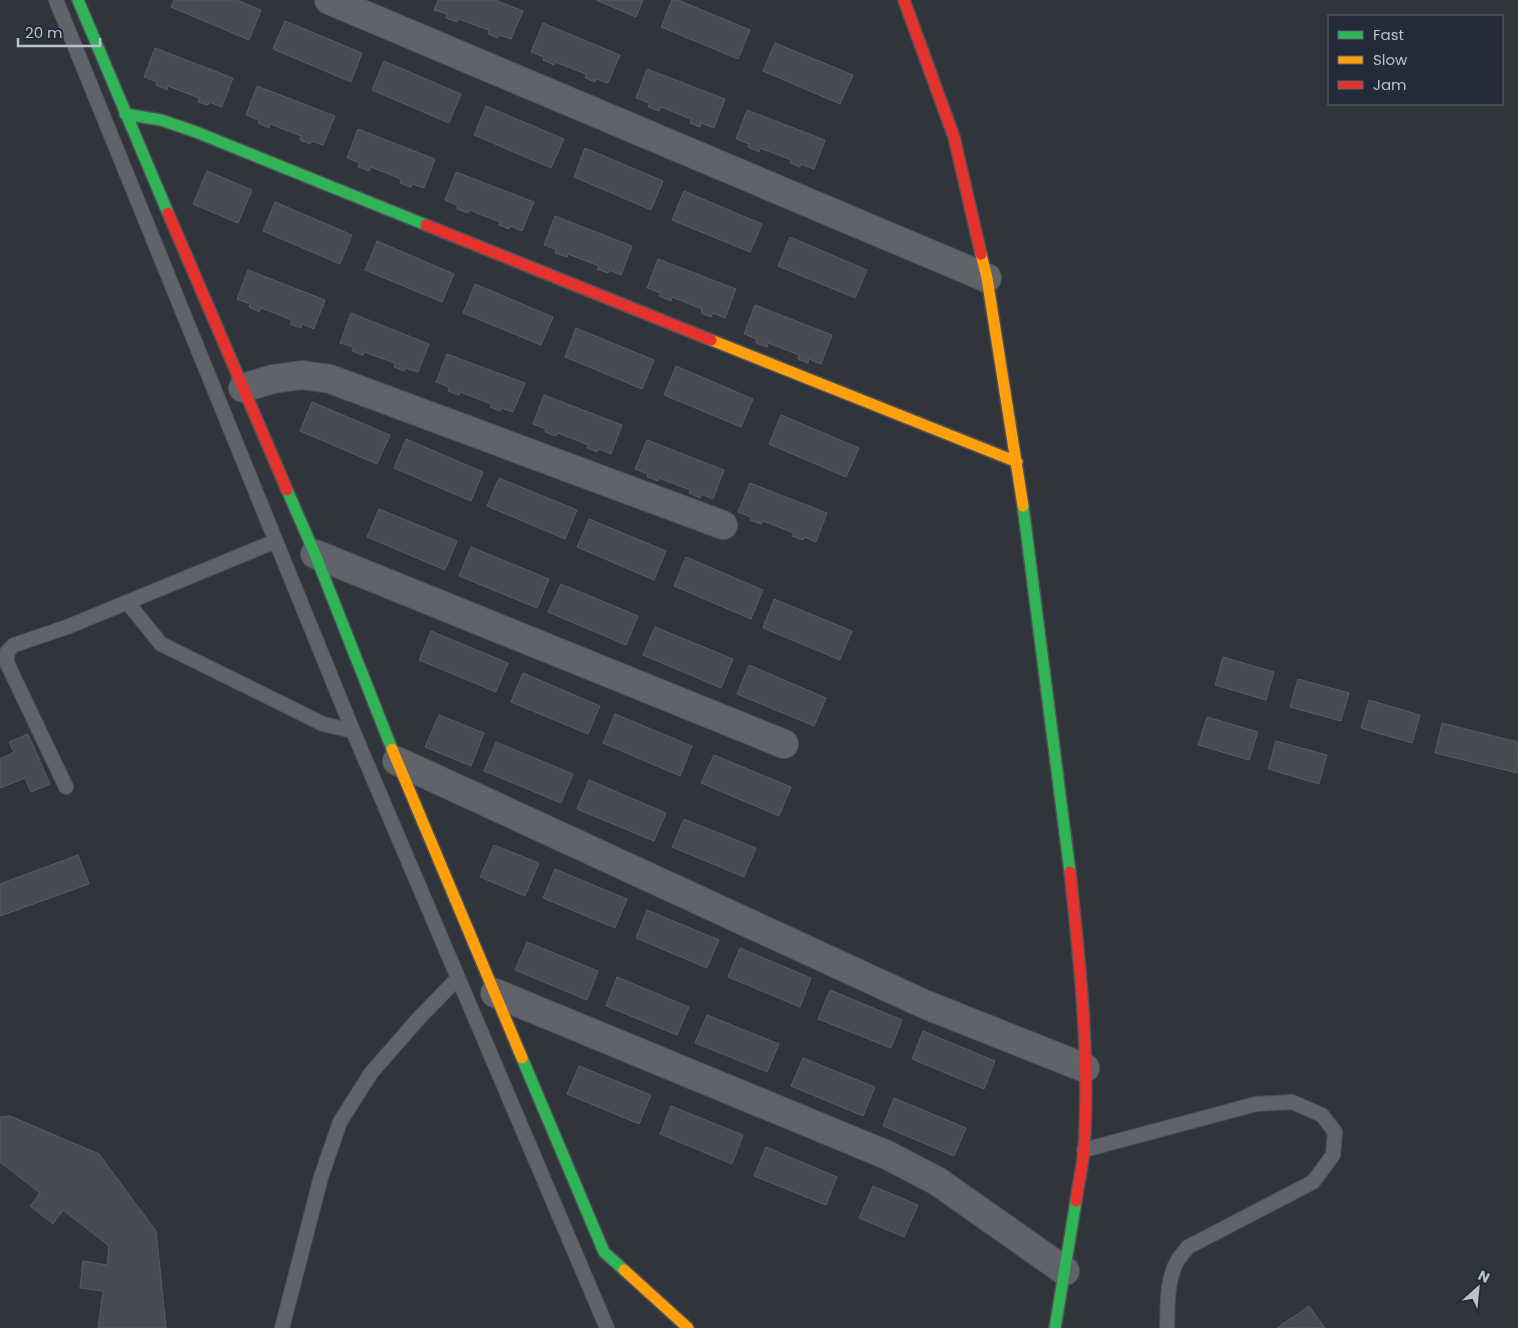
<svg xmlns="http://www.w3.org/2000/svg" width="1518" height="1328" viewBox="0 0 1518 1328" font-family="Poppins,sans-serif">
	<rect width="100%" height="100%" fill="#30353c"/>
	<path fill="#484c52" stroke="#585c63" d="M 174,0 L 236,0 L 261,10 L 249,40 L 171,7 Z
		M 438,0 L 495,0 L 523,11 L 511,39 L 499,35 L 498,38 L 488,34 L 489,30 L 458,19 L 457,22 L 446,18 L 447,14 L 434,10 Z
		M 596,0 L 643,0 L 636,17 Z
		M 672,0 L 678,0 L 750,30 L 738,59 L 661,27 Z
		M 285,21 L 362,53 L 351,82 L 273,49 Z
		M 543,23 L 620,55 L 608,83 L 596,79 L 595,82 L 585,78 L 586,74 L 555,62 L 554,65 L 543,60 L 544,57 L 531,52 Z
		M 775,43 L 853,75 L 840,104 L 763,71 Z
		M 155,48 L 233,78 L 222,107 L 209,102 L 208,105 L 198,102 L 199,98 L 168,86 L 167,90 L 156,85 L 157,82 L 144,77 Z
		M 384,61 L 461,94 L 449,123 L 372,90 Z
		M 647,69 L 725,99 L 714,128 L 701,123 L 700,127 L 690,123 L 691,119 L 661,107 L 659,111 L 648,107 L 650,103 L 636,98 Z
		M 257,86 L 335,116 L 323,145 L 311,141 L 310,144 L 300,140 L 301,136 L 270,124 L 269,128 L 258,123 L 259,120 L 246,115 Z
		M 486,106 L 564,139 L 551,168 L 474,135 Z
		M 747,110 L 825,140 L 814,169 L 801,164 L 800,167 L 790,163 L 791,160 L 760,148 L 759,152 L 748,147 L 749,144 L 736,139 Z
		M 358,129 L 435,159 L 424,188 L 412,184 L 411,187 L 400,183 L 401,179 L 371,167 L 369,171 L 358,167 L 360,163 L 347,158 Z
		M 585,148 L 663,181 L 651,210 L 574,177 Z
		M 207,171 L 252,190 L 238,223 L 193,204 Z
		M 456,172 L 534,202 L 522,231 L 510,226 L 509,229 L 499,225 L 500,222 L 469,210 L 468,213 L 457,209 L 458,206 L 445,200 Z
		M 684,191 L 762,224 L 750,252 L 672,220 Z
		M 275,202 L 352,235 L 340,264 L 263,231 Z
		M 555,216 L 632,246 L 621,275 L 609,270 L 608,273 L 597,269 L 599,266 L 568,254 L 567,257 L 555,253 L 557,250 L 544,245 Z
		M 790,237 L 867,270 L 855,298 L 778,266 Z
		M 377,241 L 454,274 L 442,302 L 365,270 Z
		M 658,259 L 736,289 L 725,318 L 713,313 L 711,317 L 701,313 L 702,309 L 672,297 L 671,301 L 659,296 L 661,293 L 647,288 Z
		M 248,270 L 325,300 L 314,329 L 302,324 L 301,328 L 290,324 L 292,320 L 261,308 L 259,312 L 249,307 L 250,304 L 237,299 Z
		M 475,284 L 553,317 L 541,345 L 463,313 Z
		M 755,305 L 832,335 L 821,364 L 809,359 L 808,363 L 798,359 L 799,355 L 768,343 L 767,347 L 756,343 L 757,339 L 744,334 Z
		M 351,313 L 429,344 L 418,372 L 405,368 L 404,371 L 394,367 L 395,363 L 364,352 L 363,355 L 352,351 L 354,347 L 340,343 Z
		M 576,328 L 654,360 L 642,389 L 565,357 Z
		M 447,354 L 525,383 L 513,412 L 501,408 L 500,411 L 490,407 L 491,404 L 460,392 L 459,395 L 448,391 L 449,387 L 436,382 Z
		M 676,366 L 753,399 L 741,427 L 664,395 Z
		M 544,395 L 622,425 L 611,454 L 599,449 L 597,452 L 587,448 L 588,445 L 558,433 L 556,436 L 545,432 L 546,429 L 533,424 Z
		M 312,402 L 390,435 L 377,464 L 300,431 Z
		M 781,415 L 859,448 L 846,477 L 769,444 Z
		M 406,439 L 483,472 L 471,501 L 394,468 Z
		M 647,440 L 724,470 L 713,499 L 701,494 L 700,498 L 689,493 L 690,490 L 659,478 L 658,481 L 647,477 L 648,474 L 635,469 Z
		M 499,478 L 577,510 L 565,539 L 487,506 Z
		M 750,483 L 827,513 L 816,542 L 804,537 L 803,540 L 792,536 L 794,533 L 763,521 L 761,524 L 750,520 L 751,517 L 738,512 Z
		M 379,509 L 457,541 L 445,570 L 367,537 Z
		M 589,519 L 666,551 L 654,580 L 577,547 Z
		M 471,547 L 549,579 L 537,608 L 459,576 Z
		M 686,557 L 763,590 L 751,619 L 674,586 Z
		M 561,584 L 638,616 L 626,645 L 548,612 Z
		M 774,599 L 852,631 L 840,660 L 763,628 Z
		M 655,627 L 733,659 L 721,688 L 643,655 Z
		M 431,631 L 508,663 L 496,692 L 419,660 Z
		M 1223,657 L 1274,672 L 1266,700 L 1215,685 Z
		M 749,665 L 826,698 L 814,726 L 737,694 Z
		M 523,673 L 600,706 L 588,734 L 511,702 Z
		M 1298,679 L 1349,693 L 1341,721 L 1290,707 Z
		M 1369,700 L 1420,715 L 1412,743 L 1361,728 Z
		M 615,714 L 692,746 L 680,776 L 603,743 Z
		M 439,715 L 484,733 L 471,766 L 425,747 Z
		M 1207,717 L 1258,732 L 1249,760 L 1198,745 Z
		M 1442,723 L 1518,742 L 1517,773 L 1435,753 Z
		M 28,734 L 50,784 L 31,792 L 25,778 L 0,788 L 0,759 L 14,752 L 9,742 Z
		M 1276,741 L 1327,755 L 1319,784 L 1268,769 Z
		M 496,742 L 573,774 L 561,803 L 484,771 Z
		M 714,755 L 791,787 L 779,816 L 701,783 Z
		M 589,780 L 666,813 L 654,841 L 577,809 Z
		M 684,819 L 756,848 L 744,877 L 672,847 Z
		M 494,845 L 539,863 L 525,896 L 480,877 Z
		M 78,855 L 89,884 L 0,916 L 0,884 Z
		M 555,869 L 627,899 L 615,928 L 543,898 Z
		M 647,910 L 719,940 L 707,968 L 636,938 Z
		M 527,942 L 598,971 L 587,1000 L 515,970 Z
		M 740,948 L 811,978 L 800,1007 L 728,977 Z
		M 617,977 L 689,1007 L 677,1035 L 606,1006 Z
		M 830,990 L 902,1020 L 891,1048 L 818,1019 Z
		M 707,1015 L 779,1044 L 767,1072 L 695,1043 Z
		M 923,1031 L 995,1061 L 984,1089 L 912,1059 Z
		M 803,1058 L 875,1087 L 863,1116 L 791,1086 Z
		M 579,1066 L 651,1095 L 639,1124 L 567,1094 Z
		M 894,1098 L 966,1128 L 954,1156 L 883,1126 Z
		M 671,1106 L 743,1135 L 732,1164 L 660,1134 Z
		M 10,1116 L 99,1154 L 156,1231 L 166,1328 L 98,1328 L 103,1291 L 80,1288 L 83,1261 L 107,1265 L 109,1246 L 63,1210 L 53,1224 L 30,1206 L 40,1193 L 0,1162 L 0,1117 Z
		M 766,1147 L 837,1177 L 826,1205 L 754,1176 Z
		M 873,1186 L 918,1205 L 904,1237 L 859,1218 Z
		M 1309,1306 L 1325,1328 L 1277,1328 Z"/>
	<g fill="none" stroke-linecap="round" stroke-linejoin="round">
		<g stroke="#4e5157" stroke-width="16">
			<path id="lane" d="M 56,0 L 353,731 L 607,1328
				M 127,602 L 161,644 L 323,724 L 353,731
				M 66,787 L 7,663 L 7,652 L 14,645 L 67,627 L 276,541
				M 1084,1150 L 1256,1104 L 1292,1102 L 1322,1115 L 1335,1132 L 1333,1155 L 1313,1182 L 1188,1247 C 1185,1251 1181,1255 1178,1260 C 1166,1279 1168,1306 1167,1328
				M 282,1328 L 321,1177 L 340,1122 L 371,1073 L 420,1017 L 458,978"/>
		</g>
		<g stroke="#4e5157" stroke-width="30">
			<path id="street" d="M 329,0 L 987,278
				M 243,388 L 273,379 L 302,375 L 330,379 L 723,525
				M 315,554 L 784,744
				M 397,761 L 924,1004 L 1085,1068
				M 495,993 L 887,1155 L 937,1181 L 1065,1271"/>
		</g>
		<g stroke="#4e5157" stroke-width="14">
			<path id="fast" d="M 78,0 L 168,213
				M 125,114 L 161,120 L 196,132 L 426,225
				M 287,490 L 315,554 L 392,749
				M 1023,506 L 1070,872
				M 522,1058 L 604,1252 L 624,1270
				M 1055,1328 L 1076,1201"/>
		</g>
		<g stroke="#4e5157" stroke-width="14">
			<path id="slow" d="M 981,254 L 987,278 L 1023,506
				M 711,340 L 1017,462
				M 392,749 L 522,1058
				M 624,1270 L 688,1328"/>
		</g>
		<g stroke="#4e5157" stroke-width="14">
			<path id="jam" d="M 904,0 L 954,137 L 981,254
				M 168,213 L 287,490
				M 426,225 L 711,340
				M 1070,872 C 1080,963 1090,1057 1084,1149 C 1083,1166 1078,1184 1076,1201"/>
		</g>
		<use href="#lane" stroke="#60636a" stroke-width="14"/>
		<use href="#street" stroke="#60636a" stroke-width="28"/>
		<use href="#fast" stroke="#30b455" stroke-width="11"/>
		<use href="#slow" stroke="#ff9f0a" stroke-width="11"/>
		<use href="#jam" stroke="#e5322d" stroke-width="11"/>
	</g>
	<rect x="1328" y="15" width="175" height="90" fill="#222b37" stroke="#5f6772"/>
	<rect x="1338" y="31" width="25" height="8" fill="#30b455" stroke="#5f6772"/>
	<text x="1373" y="40" font-size="15" fill="#bbc1cb">Fast</text>
	<rect x="1338" y="56" width="25" height="8" fill="#ff9f0a" stroke="#5f6772"/>
	<text x="1373" y="65" font-size="15" fill="#bbc1cb">Slow</text>
	<rect x="1338" y="81" width="25" height="8" fill="#e5322d" stroke="#5f6772"/>
	<text x="1373" y="90" font-size="15" fill="#bbc1cb">Jam</text>
	<g transform="translate(1478 1288) rotate(27)" stroke="#222b37" stroke-width="4" paint-order="stroke">
	<path d="M0-4L9 19L0 12L-9 19Z" fill="#bbc1cb"/>
	<text y="-8" font-size="14" font-weight="bold" text-anchor="middle" fill="#bbc1cb">N</text>
	</g>
	<path d="M18 38v8h82v-8" fill="none" stroke="#bbc1cb" stroke-width="2.5"/>
	<text x="25" y="38" font-size="15" fill="#bbc1cb" stroke="#222b37" stroke-width="4" paint-order="stroke">20 m</text>
</svg>
